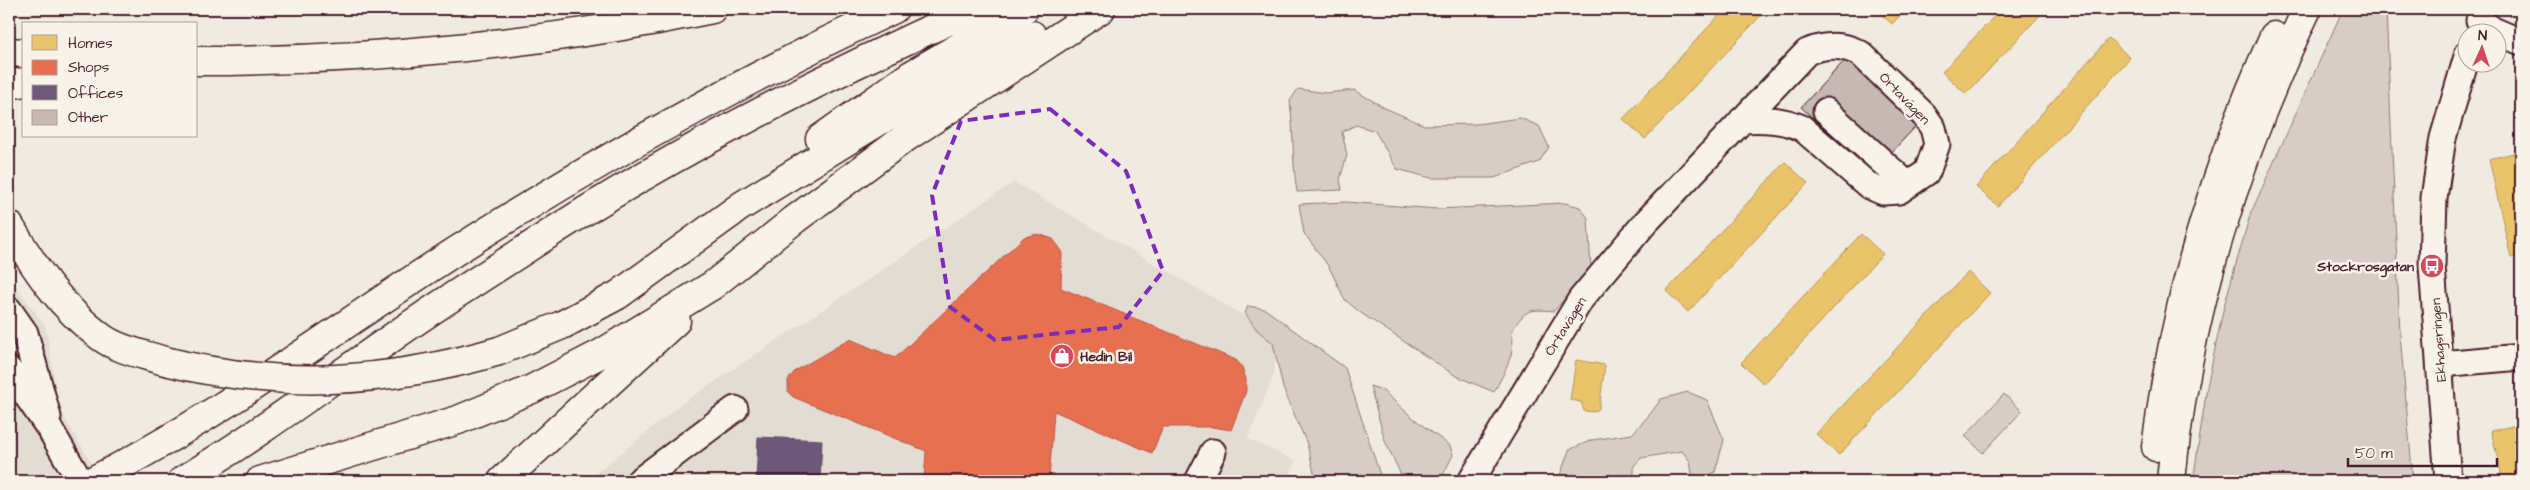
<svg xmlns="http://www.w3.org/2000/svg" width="2530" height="490" viewBox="0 0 2530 490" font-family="'Architects Daughter',sans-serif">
	<rect width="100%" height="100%" fill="#f0ebe0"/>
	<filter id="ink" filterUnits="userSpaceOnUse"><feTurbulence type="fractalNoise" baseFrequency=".02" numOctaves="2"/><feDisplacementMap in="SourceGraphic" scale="10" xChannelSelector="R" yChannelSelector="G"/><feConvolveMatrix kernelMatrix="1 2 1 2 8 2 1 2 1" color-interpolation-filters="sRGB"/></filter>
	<g filter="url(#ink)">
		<path fill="#e3dcd2" d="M 1014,182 L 1260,325 L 1270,336 L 1275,350 L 1275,372 L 1248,439 L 1296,461 L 1287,481 L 587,481 L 681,404 Z
			M 9,283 L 16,287 L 46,327 L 59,408 L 102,481 L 9,481 Z"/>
		<path fill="#d8cdc6" stroke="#917678" d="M 2343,9 L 2386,9 L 2400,334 L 2413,481 L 2193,481 L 2207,387 L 2224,306 L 2250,215 Z
			M 1298,89 L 1326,93 L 1354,90 L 1385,108 L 1424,125 L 1477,124 L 1520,118 L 1539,126 L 1549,147 L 1539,162 L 1494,178 L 1431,178 L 1397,169 L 1375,131 L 1356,125 L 1342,132 L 1347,155 L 1340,179 L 1342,190 L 1297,192 C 1292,162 1294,131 1290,101 Z
			M 1346,202 L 1437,209 L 1565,203 L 1580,207 L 1588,218 L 1591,268 L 1554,311 C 1529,309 1526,309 1512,330 C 1516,354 1505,371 1494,392 L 1456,376 L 1361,313 L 1345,300 L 1329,267 L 1304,233 L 1299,204 Z
			M 1248,306 L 1265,309 L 1345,368 L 1382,481 L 1321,481 L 1315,476 L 1307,444 L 1283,388 L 1273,343 L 1257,330 L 1245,313 Z
			M 1370,386 L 1382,390 L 1413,418 L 1450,446 L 1453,455 L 1440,481 L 1404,481 L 1385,441 Z
			M 1688,392 L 1707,400 L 1724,440 L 1715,472 L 1702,479 L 1692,474 L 1690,461 L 1682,451 L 1641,458 L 1634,466 L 1634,477 L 1636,481 L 1558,481 L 1569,450 L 1592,440 L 1632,434 L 1651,413 L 1661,399 Z
			M 2004,394 L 2022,411 L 1983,453 L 1965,436 Z"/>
		<path fill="#e9c46a" stroke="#b99257" d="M 1725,9 L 1767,9 L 1645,139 L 1623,119 Z
			M 1875,9 L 1906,9 L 1892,24 Z
			M 2001,9 L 2046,9 L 1966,94 L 1942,72 Z
			M 2109,38 L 2130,58 L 1998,206 L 1976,187 Z
			M 2521,151 L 2521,256 L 2511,258 L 2489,159 Z
			M 1785,162 L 1808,183 L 1688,312 L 1666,291 Z
			M 1861,234 L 1883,254 L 1764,384 L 1741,363 Z
			M 1968,272 L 1990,293 L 1839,455 L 1816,434 Z
			M 1576,360 L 1605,365 L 1599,409 L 1594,412 L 1584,411 L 1581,402 L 1570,400 Z
			M 2521,424 L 2521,481 L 2503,481 L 2491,431 Z"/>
		<path fill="#e76f51" stroke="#b85746" d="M 1038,234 L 1053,239 L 1062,251 L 1061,288 L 1236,360 L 1242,367 L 1246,379 L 1246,391 L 1231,430 L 1212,427 L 1163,427 L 1152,453 L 1054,411 L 1049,481 L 924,481 L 926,451 L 793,397 L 788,392 L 788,380 L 795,371 L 850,339 L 895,358 L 1024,237 Z"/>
		<path fill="#6d597a" stroke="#624862" d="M 758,437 L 822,440 L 820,481 L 756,481 Z"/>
		<path fill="#c6b8b3" stroke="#4a1f2b" d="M 1848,57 L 1919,123 L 1872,173 L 1801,107 Z"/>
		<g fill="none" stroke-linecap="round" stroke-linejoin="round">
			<g stroke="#4a1f2b" stroke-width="29">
				<path id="minor" d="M 2479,20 L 2493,30 L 2521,42
					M 1826,111 L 1908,185
					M 9,310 L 25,333 L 48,417
					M 2440,364 L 2521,357
					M 9,370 L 51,431 L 80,481
					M 639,481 L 735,409
					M 1198,481 L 1213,452
					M 1471,481 L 1581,299 L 1645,223 L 1807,52 C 1826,44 1843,44 1861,54 L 1924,115 L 1933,128 L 1937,144 L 1927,172 L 1899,191 L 1883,192 L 1869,186 L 1802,128 C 1782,119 1763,119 1742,120
					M 2448,481 L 2432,266 L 2434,198 L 2443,138 L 2468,53"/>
			</g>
			<g stroke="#4a1f2b" stroke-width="31">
				<path id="highway" d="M 9,52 L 24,53
					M 196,61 C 365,61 547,44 712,9
					M 9,85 L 24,82
					M 820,139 L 911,75 L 1024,9
					M 9,225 C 34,267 61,308 101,337 C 117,349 142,354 161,360
					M 499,351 L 562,325 L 618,295 L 741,206 L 928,91 L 1032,35
					M 2156,447 C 2174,306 2215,166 2274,36
					M 92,481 C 220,416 335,329 456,251 C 597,161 742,80 894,9
					M 182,481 C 255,437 323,386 393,337 C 438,305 486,275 532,245 C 672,153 822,77 975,9
					M 260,481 L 458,420 L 532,389 L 602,353 L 713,285 L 794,220 L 902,140 L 1101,9
					M 502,481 L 676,321
					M 2171,481 C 2186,319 2237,155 2307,9"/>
			</g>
			<use href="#minor" stroke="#f7f3e8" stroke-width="25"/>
			<use href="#highway" stroke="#f7f3e8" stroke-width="28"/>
			<g stroke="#4a1f2b" stroke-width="31" stroke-linecap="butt">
				<path id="highway-bridge" d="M 161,360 C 277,390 385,384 499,351"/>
			</g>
			<use href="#highway-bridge" stroke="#f7f3e8" stroke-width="28"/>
		</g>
	</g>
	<path fill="none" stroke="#7b2cbf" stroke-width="4" stroke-dasharray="10 6" stroke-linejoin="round" d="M 1050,109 L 1126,171 L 1163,271 L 1119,327 L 995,340 L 950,307 L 932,195 L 961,121 Z"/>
	<defs>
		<g id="bus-disc" transform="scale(1.25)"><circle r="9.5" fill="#d1495b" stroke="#f7f3e8"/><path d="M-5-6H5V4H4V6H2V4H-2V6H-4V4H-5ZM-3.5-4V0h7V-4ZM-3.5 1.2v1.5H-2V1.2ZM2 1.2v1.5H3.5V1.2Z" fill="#fff"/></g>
		<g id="shop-disc" transform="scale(1.25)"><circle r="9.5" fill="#d1495b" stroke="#f7f3e8"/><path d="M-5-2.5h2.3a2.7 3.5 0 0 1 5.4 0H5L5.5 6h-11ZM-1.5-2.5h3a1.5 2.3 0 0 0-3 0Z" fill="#fff"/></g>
	</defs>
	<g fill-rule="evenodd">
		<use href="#bus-disc" x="2432" y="266"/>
		<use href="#shop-disc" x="1062" y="356"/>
	</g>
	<g text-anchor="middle" stroke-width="5" stroke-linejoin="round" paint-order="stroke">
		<g font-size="14" fill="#4a1f2b" stroke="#f7f3e8">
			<text transform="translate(1905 98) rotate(46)" y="5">Örtavägen</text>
			<text transform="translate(1565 326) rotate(-58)" y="5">Örtavägen</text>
			<text transform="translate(2438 340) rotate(-94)" y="5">Ekhagsringen</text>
		</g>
		<g font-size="14" font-weight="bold" fill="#4a1f2b" stroke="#f7f3e8" text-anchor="end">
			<text x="2414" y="271">Stockrosgatan</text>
			<text x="1080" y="361" text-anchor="start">Hedin Bil</text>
		</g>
	</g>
	<rect width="2530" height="490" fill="none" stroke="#f7f3e8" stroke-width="30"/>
	<rect x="15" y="15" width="2500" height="460" fill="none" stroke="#4a1f2b" stroke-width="2" filter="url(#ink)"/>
	<rect x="22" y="22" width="175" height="115" fill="#f7f3e8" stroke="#b29e9c"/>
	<rect x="32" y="35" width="25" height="15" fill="#e9c46a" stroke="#b29e9c"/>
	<text x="68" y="48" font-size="15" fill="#4a1f2b">Homes</text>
	<rect x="32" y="60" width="25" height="15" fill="#e76f51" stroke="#b29e9c"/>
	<text x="68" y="72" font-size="15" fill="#4a1f2b">Shops</text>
	<rect x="32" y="85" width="25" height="15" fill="#6d597a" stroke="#b29e9c"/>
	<text x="68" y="98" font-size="15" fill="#4a1f2b">Offices</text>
	<rect x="32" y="110" width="25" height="15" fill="#c6b8b3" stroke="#b29e9c"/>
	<text x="68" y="122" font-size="15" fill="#4a1f2b">Other</text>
	<g transform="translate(2482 48) rotate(3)"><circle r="24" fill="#f7f3e8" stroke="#b29e9c"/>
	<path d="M0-4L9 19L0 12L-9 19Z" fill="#d1495b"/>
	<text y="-8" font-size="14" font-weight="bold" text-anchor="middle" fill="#4a1f2b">N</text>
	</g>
	<path d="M2348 458v8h149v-8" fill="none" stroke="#4a1f2b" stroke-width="2.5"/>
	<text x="2355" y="458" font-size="15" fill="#4a1f2b" stroke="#f7f3e8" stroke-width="4" paint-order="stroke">50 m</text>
</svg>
